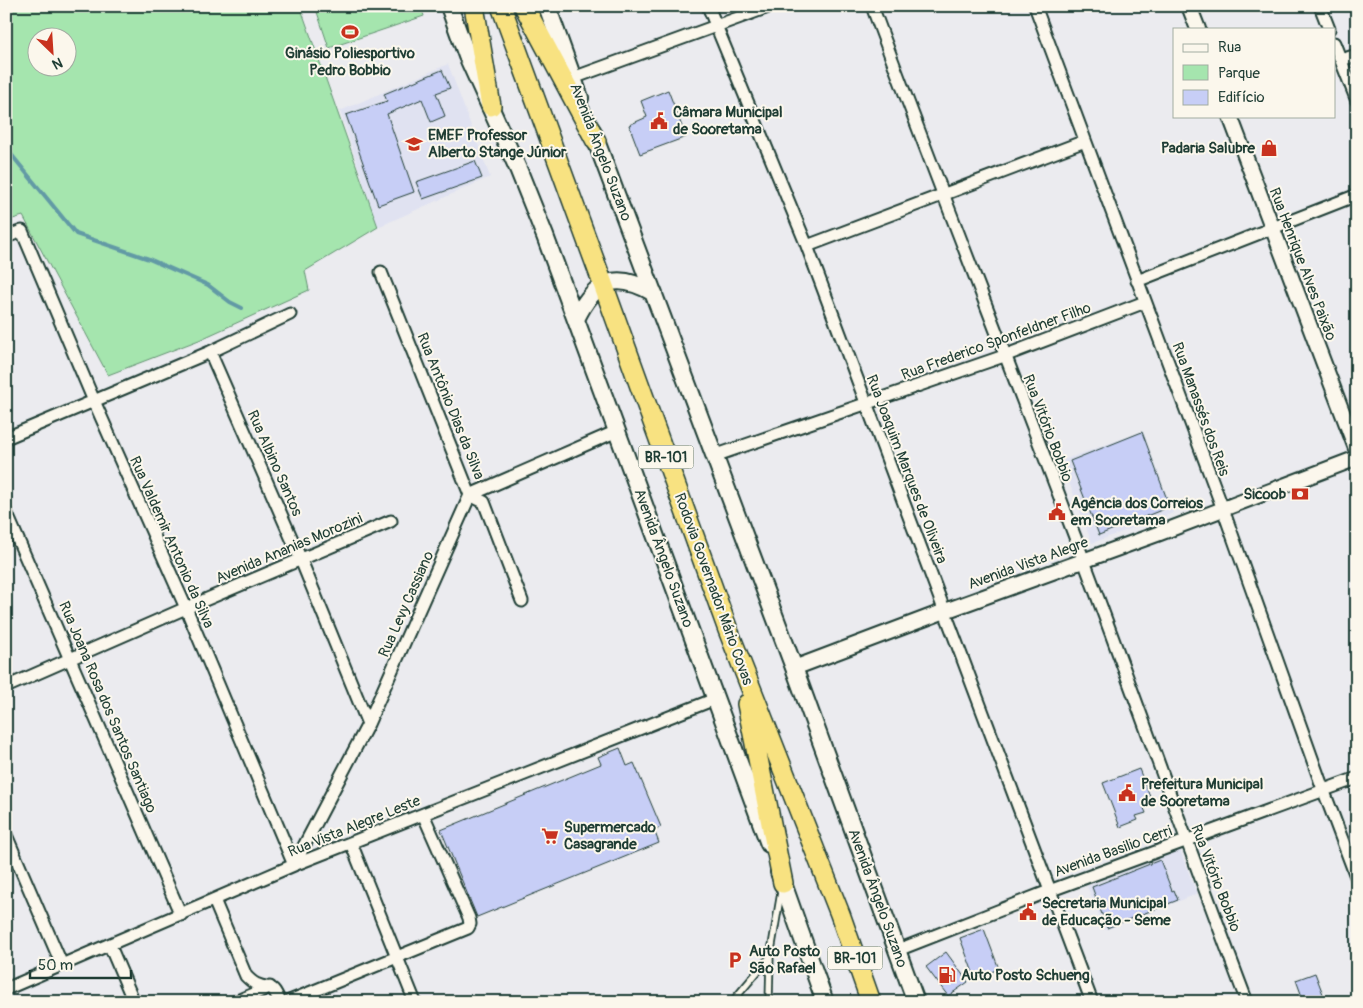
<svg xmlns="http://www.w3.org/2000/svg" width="1363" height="1008" viewBox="0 0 1363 1008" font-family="Pangolin,sans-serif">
	<rect width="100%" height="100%" fill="#ebebef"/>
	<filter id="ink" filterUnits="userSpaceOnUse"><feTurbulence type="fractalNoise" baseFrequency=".02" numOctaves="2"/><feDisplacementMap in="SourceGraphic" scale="10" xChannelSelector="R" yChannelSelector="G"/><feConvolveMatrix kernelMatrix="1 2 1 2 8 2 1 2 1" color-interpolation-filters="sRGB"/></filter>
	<g filter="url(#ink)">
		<path fill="#e0e2f1" d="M 448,64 L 490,177 L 378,227 L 340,111 Z
			M 1143,431 L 1173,513 L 1092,543 L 1061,461 Z
			M 1180,850 L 1197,894 L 1105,930 L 1087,886 Z"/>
		<path fill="#a5e5ae" stroke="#629171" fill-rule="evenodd" d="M 6,6 L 300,6 L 378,227 L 305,271 L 309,290 L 199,340 L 108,375 L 23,216 L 6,221 ZM 38,38 L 68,38 L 68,68 L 38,68 Z
			M 315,6 L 421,6 L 424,16 L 329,48 Z"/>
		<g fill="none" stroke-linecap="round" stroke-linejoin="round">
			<path stroke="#629aa5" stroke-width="4" d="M 6,148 L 76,234 L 149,259 L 208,285 L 230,302 L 242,308"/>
		</g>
		<path fill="#c7cef6" stroke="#1f3d34" d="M 442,70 L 450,88 L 436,93 L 445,116 L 431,122 L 422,99 L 387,114 L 414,192 L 378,205 L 346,115 L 387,101 L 384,94 Z
			M 668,90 L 686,137 L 640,154 L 629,125 L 647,117 L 641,101 Z
			M 475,161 L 482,178 L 423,199 L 416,182 Z
			M 1142,432 L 1168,502 L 1162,504 L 1164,509 L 1099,535 L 1070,461 Z
			M 620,748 L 627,766 L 634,763 L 661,827 L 654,830 L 659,843 L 477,917 L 441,830 L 601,764 L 598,757 Z
			M 1139,769 L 1152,802 L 1143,806 L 1146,813 L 1136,816 L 1138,820 L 1120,827 L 1103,783 Z
			M 1160,860 L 1172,891 L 1174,890 L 1178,900 L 1107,928 L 1092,887 Z
			M 984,929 L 999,969 L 975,978 L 960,938 Z
			M 946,952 L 968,982 L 948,996 L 926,967 Z
			M 1315,973 L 1326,1002 L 1304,1002 L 1296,980 Z"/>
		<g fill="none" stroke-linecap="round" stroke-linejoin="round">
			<g stroke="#1f3d34" stroke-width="9">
				<path id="service" d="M 732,1002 L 770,957
					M 769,1002 L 770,957 L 781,892"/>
			</g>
			<g stroke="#1f3d34" stroke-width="15">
				<path id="minor" d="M 708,6 L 807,246 L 1092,1002
					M 872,6 C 941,192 1014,375 1084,561 C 1139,707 1191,855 1247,1002
					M 1035,6 L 1224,512 L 1323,789 L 1357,879
					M 1320,6 L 1329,29
					M 1334,43 L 1357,101
					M 1341,60 L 1357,55
					M 573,78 L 771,6
					M 6,237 L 22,231 L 94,401 L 186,608 L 294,865
					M 807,246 L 1085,141
					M 381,272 L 470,495 L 484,502 L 522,601
					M 1137,281 L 1357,195
					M 210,352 L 301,560 L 368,724
					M 6,438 L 210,352 L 290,314
					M 714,456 L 1004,356 L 1145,302
					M 6,512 L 181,915
					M 6,687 L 186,608 L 391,521
					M 6,835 L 62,965
					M 351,843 L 415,1002
					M 294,865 L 368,724 L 470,495 L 617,431
					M 214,900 L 246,976 C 249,979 252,982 256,984 C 271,991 271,981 280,1002
					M 110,946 L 134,1002
					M 898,950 L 1049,891 L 1357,778
					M 6,989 L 294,865 L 715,699
					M 235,1002 L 270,987
					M 287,1002 L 468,928 L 470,924 L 469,918 L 423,814"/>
			</g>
			<g stroke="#1f3d34" stroke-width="18">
				<path id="tertiary" d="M 1189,6 L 1198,29
					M 1230,116 L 1357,451
					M 794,668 L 945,611 L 1160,533 L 1357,458"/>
			</g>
			<g stroke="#1f3d34" stroke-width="20">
				<path id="secondary" d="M 449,6 L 467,56 L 519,171 L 545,236 L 769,844
					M 547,6 L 580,98
					M 592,130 L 796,673 L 916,1002
					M 576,319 C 595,280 616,271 654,293
					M 779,872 L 825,1002"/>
			</g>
			<g stroke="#1f3d34" stroke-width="22">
				<path id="trunk" d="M 474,6 L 491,106
					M 501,6 L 603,284 L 728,630 L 840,914 L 871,1002
					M 524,6 L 596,141
					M 747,704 L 783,883"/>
			</g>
			<use href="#service" stroke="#fbf7ec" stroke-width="5.5"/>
			<use href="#minor" stroke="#fbf7ec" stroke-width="11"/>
			<use href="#tertiary" stroke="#fbf7ec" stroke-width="14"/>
			<use href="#secondary" stroke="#fbf7ec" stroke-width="16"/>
			<use href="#trunk" stroke="#f8e281" stroke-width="19"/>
		</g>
	</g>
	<defs>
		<g id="stadium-bare" transform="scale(1.35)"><path d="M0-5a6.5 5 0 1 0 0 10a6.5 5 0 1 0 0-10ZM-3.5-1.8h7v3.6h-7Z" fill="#c8321e" stroke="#fbf7ec" stroke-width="2.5" paint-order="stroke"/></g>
		<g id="civic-bare" transform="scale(1.35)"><path d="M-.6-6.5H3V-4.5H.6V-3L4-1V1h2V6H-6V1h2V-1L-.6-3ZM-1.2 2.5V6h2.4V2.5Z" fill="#c8321e" stroke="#fbf7ec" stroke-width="2.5" paint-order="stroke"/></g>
		<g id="school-bare" transform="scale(1.35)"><path d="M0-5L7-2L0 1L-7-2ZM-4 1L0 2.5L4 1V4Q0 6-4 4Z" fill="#c8321e" stroke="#fbf7ec" stroke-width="2.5" paint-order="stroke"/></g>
		<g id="shop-bare" transform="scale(1.35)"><path d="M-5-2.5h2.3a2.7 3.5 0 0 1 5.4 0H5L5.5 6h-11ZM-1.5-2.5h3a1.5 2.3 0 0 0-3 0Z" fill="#c8321e" stroke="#fbf7ec" stroke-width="2.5" paint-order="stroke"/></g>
		<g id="bank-bare" transform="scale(1.35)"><path d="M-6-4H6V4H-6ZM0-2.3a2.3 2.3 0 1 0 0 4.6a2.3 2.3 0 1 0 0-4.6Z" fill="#c8321e" stroke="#fbf7ec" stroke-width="2.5" paint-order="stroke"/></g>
		<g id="supermarket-bare" transform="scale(1.35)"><path d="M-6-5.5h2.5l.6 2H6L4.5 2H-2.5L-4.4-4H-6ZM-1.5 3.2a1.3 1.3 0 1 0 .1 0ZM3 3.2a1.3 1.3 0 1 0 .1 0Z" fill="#c8321e" stroke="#fbf7ec" stroke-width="2.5" paint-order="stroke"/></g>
		<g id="parking-bare" transform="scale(1.35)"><path d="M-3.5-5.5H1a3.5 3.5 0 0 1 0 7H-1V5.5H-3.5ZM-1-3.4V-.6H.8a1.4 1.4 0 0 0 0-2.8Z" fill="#c8321e" stroke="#fbf7ec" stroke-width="2.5" paint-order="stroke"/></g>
		<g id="fuel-bare" transform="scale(1.35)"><path d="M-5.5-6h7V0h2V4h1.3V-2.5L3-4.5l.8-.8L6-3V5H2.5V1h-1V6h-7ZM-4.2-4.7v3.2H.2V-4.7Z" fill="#c8321e" stroke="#fbf7ec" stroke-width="2.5" paint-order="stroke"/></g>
	</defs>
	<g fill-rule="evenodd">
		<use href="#stadium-bare" x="350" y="32"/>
		<use href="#civic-bare" x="659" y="121"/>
		<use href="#school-bare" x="414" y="144"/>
		<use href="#shop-bare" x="1269" y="148"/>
		<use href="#bank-bare" x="1300" y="494"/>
		<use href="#civic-bare" x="1057" y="512"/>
		<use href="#civic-bare" x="1127" y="793"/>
		<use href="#supermarket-bare" x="550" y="836"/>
		<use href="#civic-bare" x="1028" y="912"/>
		<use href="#parking-bare" x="735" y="960"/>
		<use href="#fuel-bare" x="947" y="975"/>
	</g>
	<g text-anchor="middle" stroke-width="4" stroke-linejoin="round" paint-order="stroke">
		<g fill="#fbf7ec" stroke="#61756b" stroke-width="1">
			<rect x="638.5" y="445.5" width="55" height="23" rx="4"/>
			<rect x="827.5" y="946.5" width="55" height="23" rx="4"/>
		</g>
		<g font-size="14" font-weight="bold" fill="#1f3d34">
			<text x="666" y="462">BR-101</text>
			<text x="855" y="963">BR-101</text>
		</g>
		<g font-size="15" font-weight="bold" fill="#1f3d34" stroke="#fbf7ec" text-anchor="start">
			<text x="350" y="58" text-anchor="middle">Ginásio Poliesportivo<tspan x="350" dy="17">Pedro Bobbio</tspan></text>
			<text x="673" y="117">Câmara Municipal<tspan x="673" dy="17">de Sooretama</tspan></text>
			<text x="428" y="140">EMEF Professor<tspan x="428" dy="17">Alberto Stange Júnior</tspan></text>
			<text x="1255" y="153" text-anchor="end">Padaria Salubre</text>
			<text x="1286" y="499" text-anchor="end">Sicoob</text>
			<text x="1071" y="508">Agência dos Correios<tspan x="1071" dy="17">em Sooretama</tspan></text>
			<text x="1141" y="789">Prefeitura Municipal<tspan x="1141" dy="17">de Sooretama</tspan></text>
			<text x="564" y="832">Supermercado<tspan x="564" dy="17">Casagrande</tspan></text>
			<text x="1042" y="908">Secretaria Municipal<tspan x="1042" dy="17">de Educação - Seme</tspan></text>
			<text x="749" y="956">Auto Posto<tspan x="749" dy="17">São Rafael</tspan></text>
			<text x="961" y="980">Auto Posto Schueng</text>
		</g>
		<g font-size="15" fill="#1f3d34" stroke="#fbf7ec">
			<text transform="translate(601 152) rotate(69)" y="5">Avenida Ângelo Suzano</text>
			<text transform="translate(1303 264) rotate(69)" y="5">Rua Henrique Alves Paixão</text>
			<text transform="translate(996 341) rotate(-20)" y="5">Rua Frederico Sponfeldner Filho</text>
			<text transform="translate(451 406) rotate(68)" y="5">Rua Antônio Dias da Silva</text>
			<text transform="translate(1201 409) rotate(70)" y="5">Rua Manassés dos Reis</text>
			<text transform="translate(1048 428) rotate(69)" y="5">Rua Vitório Bobbio</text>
			<text transform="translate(275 463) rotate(66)" y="5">Rua Albino Santos</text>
			<text transform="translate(907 469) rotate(69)" y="5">Rua Joaquim Marques de Oliveira</text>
			<text transform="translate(172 542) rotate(66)" y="5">Rua Valdemir Antonio da Silva</text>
			<text transform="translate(289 548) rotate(-23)" y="5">Avenida Ananias Morozini</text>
			<text transform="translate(664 558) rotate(70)" y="5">Avenida Ângelo Suzano</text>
			<text transform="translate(1028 563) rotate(-20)" y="5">Avenida Vista Alegre</text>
			<text transform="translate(714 589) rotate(70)" y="5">Rodovia Governador Mário Covas</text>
			<text transform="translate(406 604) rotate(-66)" y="5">Rua Levy Cassiano</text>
			<text transform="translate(108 707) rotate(67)" y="5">Rua Joana Rosa dos Santos Santiago</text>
			<text transform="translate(354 826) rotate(-22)" y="5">Rua Vista Alegre Leste</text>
			<text transform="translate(1113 851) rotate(-20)" y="5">Avenida Basilio Cerri</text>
			<text transform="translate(1216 878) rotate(69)" y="5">Rua Vitório Bobbio</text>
			<text transform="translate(878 898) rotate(70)" y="5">Avenida Ângelo Suzano</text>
		</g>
	</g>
	<rect width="1363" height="1008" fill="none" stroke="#fbf7ec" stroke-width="25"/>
	<rect x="12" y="12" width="1338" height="983" fill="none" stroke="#1f3d34" stroke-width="2" filter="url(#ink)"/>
	<rect x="1173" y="28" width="162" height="90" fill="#fbf7ec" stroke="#a3ada2"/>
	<rect x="1183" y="44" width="25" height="8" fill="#fbf7ec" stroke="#a3ada2"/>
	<text x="1218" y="52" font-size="15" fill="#1f3d34">Rua</text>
	<rect x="1183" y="65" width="25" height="15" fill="#a5e5ae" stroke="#a3ada2"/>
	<text x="1218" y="78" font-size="15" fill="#1f3d34">Parque</text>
	<rect x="1183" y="90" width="25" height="15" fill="#c7cef6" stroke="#a3ada2"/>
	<text x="1218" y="102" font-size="15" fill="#1f3d34">Edifício</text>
	<g transform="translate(52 52) rotate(155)"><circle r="24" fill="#fbf7ec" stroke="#a3ada2"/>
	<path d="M0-4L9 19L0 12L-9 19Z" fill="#c8321e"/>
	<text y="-8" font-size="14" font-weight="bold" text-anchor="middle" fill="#1f3d34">N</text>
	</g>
	<path d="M30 970v8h101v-8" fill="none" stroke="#1f3d34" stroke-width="2.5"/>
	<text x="38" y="970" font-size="15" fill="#1f3d34" stroke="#fbf7ec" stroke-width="4" paint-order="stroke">50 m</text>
</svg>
